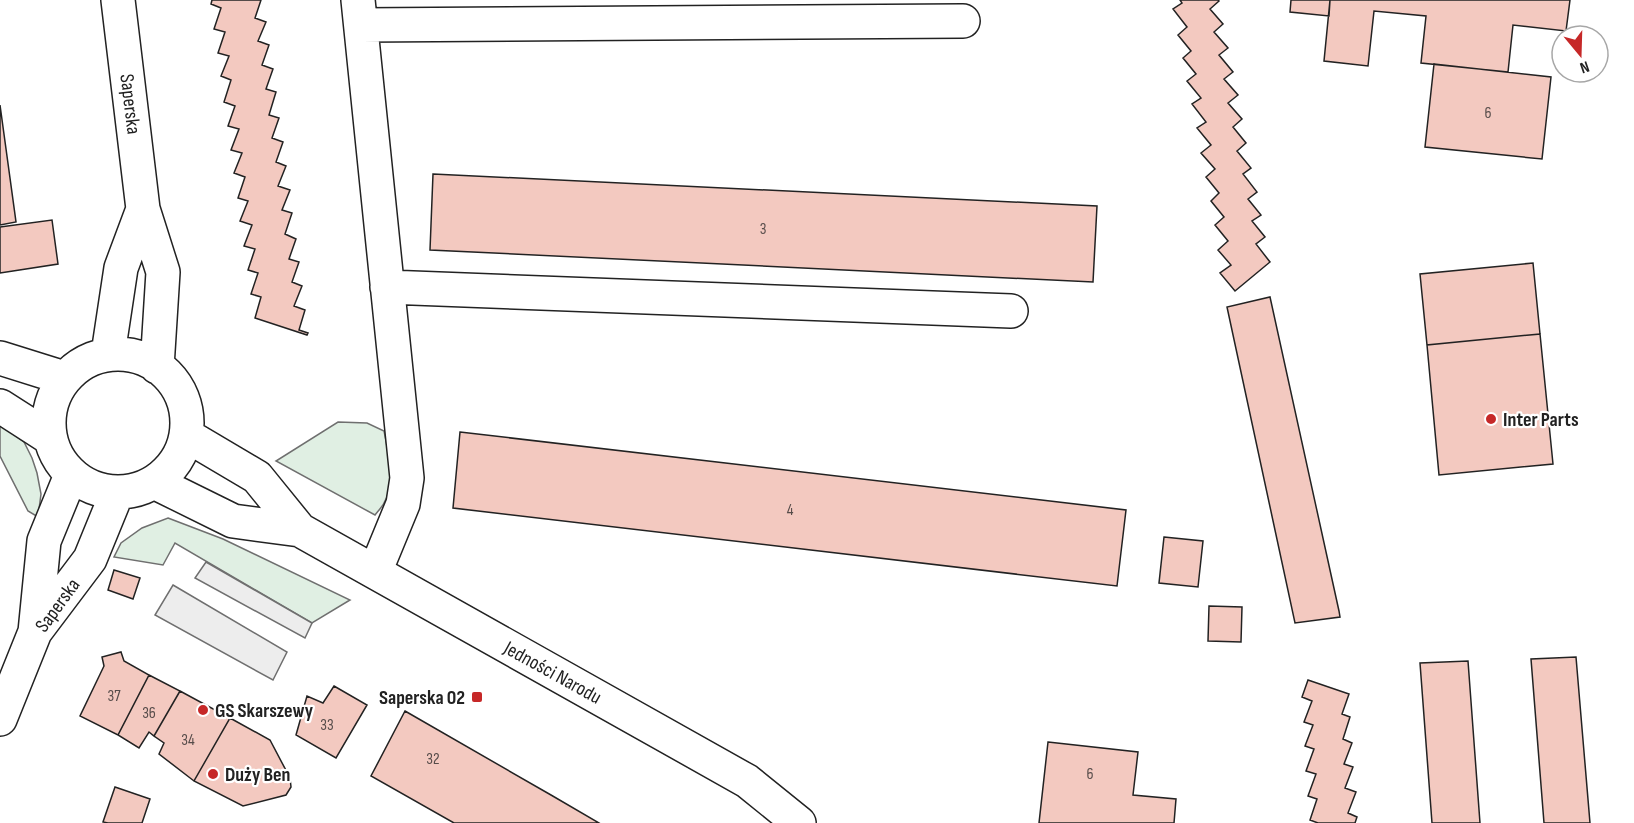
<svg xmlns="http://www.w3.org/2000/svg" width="1634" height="823" viewBox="0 0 1634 823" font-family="'Sofia Sans Condensed',sans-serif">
	<rect width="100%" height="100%" fill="#fff"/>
	<path fill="#e0efe3" stroke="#6f6f6f" stroke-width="1.5" d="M 338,422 L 367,423 L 384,431 C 388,451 396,484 384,503 C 382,507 378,511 375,515 L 276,461 Z
		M 0,424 L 24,442 L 32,458 L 37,473 L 41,494 L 38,517 L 28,511 L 0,456 Z
		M 168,518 L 223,539 L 350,600 L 312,623 L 175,543 L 163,565 L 114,557 L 121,543 L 142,528 Z"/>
	<path fill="#ededed" stroke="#6f6f6f" stroke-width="1.5" d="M 206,562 L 312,623 L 305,638 L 195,578 Z
		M 173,585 L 287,652 L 273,680 L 155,615 Z"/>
	<path fill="#f3c9c0" stroke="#222" stroke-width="1.5" d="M 212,0 L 261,0 L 255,18 L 266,22 L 258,41 L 269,45 L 262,65 L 273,69 L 266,89 L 276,92 L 269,115 L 279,118 L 272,138 L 283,142 L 276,162 L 286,166 L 278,186 L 290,190 L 282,210 L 292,213 L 285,234 L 296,239 L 289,259 L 299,262 L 292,282 L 302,286 L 294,306 L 305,310 L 299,330 L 308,333 L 307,335 L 255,318 L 261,297 L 251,294 L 258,273 L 248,270 L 255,249 L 244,246 L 252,225 L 240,221 L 248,201 L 238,198 L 245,177 L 234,173 L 242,153 L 231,150 L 239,129 L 228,126 L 235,106 L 224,102 L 231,80 L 221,76 L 229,56 L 218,53 L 225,32 L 214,29 L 221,8 L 211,4 Z
		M 1180,0 L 1218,0 L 1219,1 L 1210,9 L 1223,24 L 1214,32 L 1228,48 L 1219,55 L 1233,72 L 1224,79 L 1238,95 L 1228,103 L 1242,119 L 1233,127 L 1246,143 L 1237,151 L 1251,168 L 1243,174 L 1257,192 L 1248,199 L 1261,215 L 1252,221 L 1265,237 L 1256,244 L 1270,262 L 1235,291 L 1220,273 L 1231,265 L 1218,250 L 1228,241 L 1215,225 L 1224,217 L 1211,201 L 1219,193 L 1206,177 L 1215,169 L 1201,153 L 1211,145 L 1197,128 L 1206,122 L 1192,104 L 1201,98 L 1187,81 L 1196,74 L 1183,58 L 1191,51 L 1178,35 L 1187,27 L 1173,9 L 1182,3 Z
		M 1291,0 L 1330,0 L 1329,16 L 1290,12 Z
		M 1330,0 L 1570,0 L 1566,31 L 1513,25 L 1508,72 L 1421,63 L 1426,16 L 1374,11 L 1368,66 L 1324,61 Z
		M 1434,64 L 1551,77 L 1542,159 L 1425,147 Z
		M 0,105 L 16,222 L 0,225 Z
		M 433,174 L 1097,206 L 1093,282 L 430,250 Z
		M 52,220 L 58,264 L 0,273 L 0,227 Z
		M 1533,263 L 1540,334 L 1427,345 L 1420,274 Z
		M 1270,297 L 1339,611 L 1340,617 L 1295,623 L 1227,307 Z
		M 1540,334 L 1553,464 L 1439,475 L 1427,345 Z
		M 460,432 L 1126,510 L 1117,586 L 453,508 Z
		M 1164,537 L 1203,541 L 1198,587 L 1159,583 Z
		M 114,570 L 140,578 L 133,599 L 108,590 Z
		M 1209,606 L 1242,607 L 1241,642 L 1208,641 Z
		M 121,652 L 124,661 L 149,675 L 118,735 L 80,716 L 104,666 L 102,657 Z
		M 1576,657 L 1590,823 L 1544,823 L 1531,659 Z
		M 1468,661 L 1480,823 L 1432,823 L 1420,663 Z
		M 149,675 L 180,691 L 154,736 L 149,732 L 139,748 L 118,735 Z
		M 1308,680 L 1349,694 L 1342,714 L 1350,717 L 1343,739 L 1352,743 L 1344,764 L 1353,767 L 1345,788 L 1356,792 L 1348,813 L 1357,817 L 1355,823 L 1318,823 L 1310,820 L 1317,799 L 1308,796 L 1316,774 L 1306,771 L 1314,749 L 1305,746 L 1313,725 L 1304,722 L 1312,701 L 1302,697 Z
		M 334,686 L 367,705 L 336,758 L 296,735 L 307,696 L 323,703 Z
		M 180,691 L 230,718 L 194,781 L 159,754 L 164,743 L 154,736 Z
		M 405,711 L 551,795 L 599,823 L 454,823 L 371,776 Z
		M 230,718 L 270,740 L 290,778 L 291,787 L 286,795 L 243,806 L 194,781 Z
		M 1048,742 L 1138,752 L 1133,795 L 1176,799 L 1174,823 L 1039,823 Z
		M 115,787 L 150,799 L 142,823 L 108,823 L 103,822 Z"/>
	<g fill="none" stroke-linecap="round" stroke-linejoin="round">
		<g stroke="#222" stroke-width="36">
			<path id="street" d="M 118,0 L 143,209 L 163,272 L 157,367
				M 358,0 L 407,478 L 403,504 L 375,572
				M 361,25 L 963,21
				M 387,287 L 1011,311
				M49 423a69 69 0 1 1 138 0a69 69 0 1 1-138 0Z
				M 108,354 L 121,268 L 143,209
				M 0,358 L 64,378
				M 0,406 L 50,438
				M 186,435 L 257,477 L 300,530 L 747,781 L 799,823
				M 154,482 L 233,521 L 300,530
				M 35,632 L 44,541 L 71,475
				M 0,719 L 35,632 L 90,559 L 117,493"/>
		</g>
		<use href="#street" stroke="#fff" stroke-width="33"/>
	</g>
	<g fill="#c62828" stroke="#fff" stroke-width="2">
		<circle cx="1491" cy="419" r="6"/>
		<rect x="471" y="691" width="12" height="12" rx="3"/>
		<circle cx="203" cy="710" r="6"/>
		<circle cx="213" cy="774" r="6"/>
	</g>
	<g text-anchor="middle" stroke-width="4.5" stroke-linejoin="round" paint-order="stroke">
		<g font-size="16" fill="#564c4a">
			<text x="1488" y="118">6</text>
			<text x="763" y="234">3</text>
			<text x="790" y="515">4</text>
			<text x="114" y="701">37</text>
			<text x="149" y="718">36</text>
			<text x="327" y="730">33</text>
			<text x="188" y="745">34</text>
			<text x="433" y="764">32</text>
			<text x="1090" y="779">6</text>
		</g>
		<g font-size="20" fill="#222" stroke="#fff">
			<text transform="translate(131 104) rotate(83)" y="7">Saperska</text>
			<text transform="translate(57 605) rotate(-54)" y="7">Saperska</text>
			<text transform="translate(553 672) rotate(29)" y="7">Jedności Narodu</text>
		</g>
		<g font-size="20" font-weight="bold" fill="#222" stroke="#fff" text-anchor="start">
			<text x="1503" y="426">Inter Parts</text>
			<text x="465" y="704" text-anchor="end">Saperska 02</text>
			<text x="215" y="717">GS Skarszewy</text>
			<text x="225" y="781">Duży Ben</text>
		</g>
	</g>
	<g transform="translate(1580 54) rotate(161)"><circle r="28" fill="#ffffff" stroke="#a7a7a7" stroke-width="1.5"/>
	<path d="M0-4.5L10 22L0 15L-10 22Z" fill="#c62828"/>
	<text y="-9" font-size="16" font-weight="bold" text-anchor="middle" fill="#222222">N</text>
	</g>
</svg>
